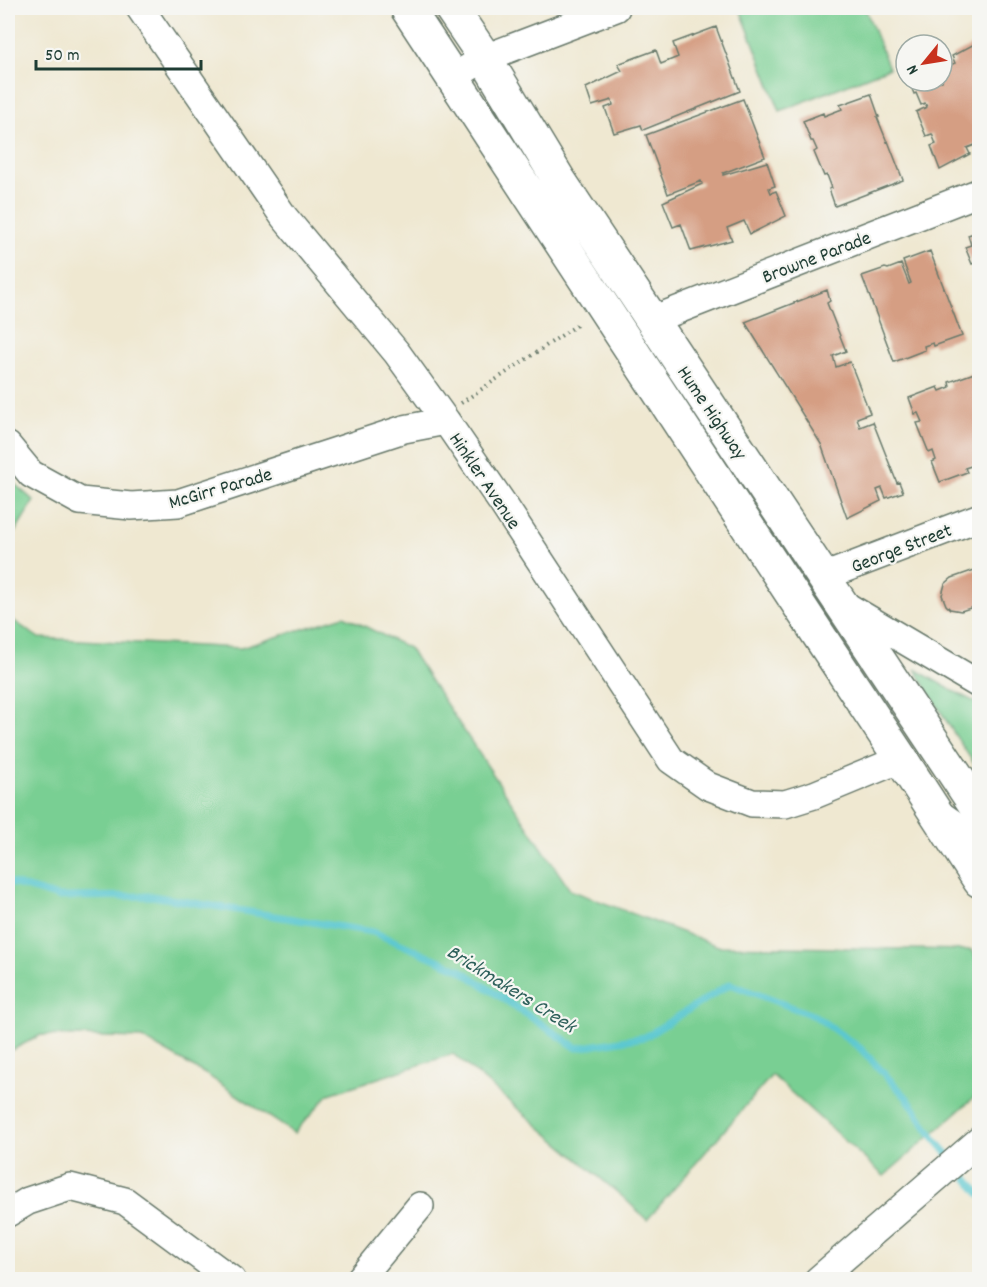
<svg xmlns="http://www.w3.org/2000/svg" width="987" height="1287" viewBox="0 0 987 1287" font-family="Dekko,sans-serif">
	<rect width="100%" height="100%" fill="#f6f6f2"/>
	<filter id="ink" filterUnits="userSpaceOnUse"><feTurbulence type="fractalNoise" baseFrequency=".0167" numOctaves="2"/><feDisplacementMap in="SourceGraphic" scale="12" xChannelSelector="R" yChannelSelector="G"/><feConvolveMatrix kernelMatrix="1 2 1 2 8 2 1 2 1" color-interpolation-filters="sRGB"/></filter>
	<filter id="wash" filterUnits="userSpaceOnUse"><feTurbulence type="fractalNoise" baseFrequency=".008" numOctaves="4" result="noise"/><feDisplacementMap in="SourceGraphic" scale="24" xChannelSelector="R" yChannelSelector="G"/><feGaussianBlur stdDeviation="1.35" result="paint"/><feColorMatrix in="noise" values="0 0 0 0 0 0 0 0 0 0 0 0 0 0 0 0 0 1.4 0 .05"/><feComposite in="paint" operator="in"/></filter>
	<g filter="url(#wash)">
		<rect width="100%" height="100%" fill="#efe8d1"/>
		<path fill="#79cf93" stroke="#4c8664" stroke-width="1.5" d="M 745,8 L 865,8 L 889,68 L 780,111 L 740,9 Z
			M 9,479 L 34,501 L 8,543 L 8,480 Z
			M 344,616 L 409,648 L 570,890 L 718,946 L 972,950 L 979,962 L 979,1093 L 884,1176 L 772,1075 L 647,1220 L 624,1198 L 453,1054 L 329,1094 L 294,1133 L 207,1075 L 142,1038 L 41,1035 L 8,1052 L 8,617 L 39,638 L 241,648 Z
			M 915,669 L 953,691 L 979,704 L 979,771 L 955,735 Z"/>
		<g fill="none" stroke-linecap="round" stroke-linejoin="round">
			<path stroke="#5bc8d0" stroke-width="7" d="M 8,882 L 58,897 L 152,896 L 373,932 L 459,969 L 577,1048 L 645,1037 L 730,984 L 815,1016 L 860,1048 L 907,1098 L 934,1138 L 950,1157
				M 957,1166 L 980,1194"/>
		</g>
		<g id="blocks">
			<path fill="#d59e83" d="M 716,27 L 740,91 L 643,130 L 641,125 L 614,133 L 605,108 L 613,105 L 612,100 L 592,106 L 586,88 L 622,71 L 618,64 L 656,50 L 661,64 L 678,57 L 673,43 Z
				M 978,42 L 980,46 L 980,149 L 977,150 L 975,145 L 967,148 L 970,154 L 940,170 L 931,146 L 936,144 L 932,134 L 926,136 L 916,112 L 927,107 L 925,103 L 921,105 L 916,93 L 914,94 L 909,81 L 942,81 L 942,68 L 955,63 L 952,56 Z
				M 871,94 L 879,117 L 877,117 L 887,142 L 888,141 L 903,180 L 835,206 L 829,189 L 832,188 L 827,175 L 824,176 L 814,152 L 817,150 L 813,141 L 811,141 L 803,121 L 823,113 L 824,116 L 842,109 L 840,105 Z
				M 743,99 L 765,157 L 723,173 L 723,175 L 767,162 L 775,186 L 769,188 L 771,193 L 776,191 L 786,216 L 750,234 L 744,221 L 727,228 L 732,240 L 691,251 L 681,224 L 673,227 L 663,202 L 702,184 L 701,181 L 668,194 L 646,135 Z
				M 980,231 L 980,261 L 972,264 L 965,247 L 971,245 L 968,235 Z
				M 930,251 L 962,336 L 934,346 L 933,343 L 924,346 L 925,350 L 894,362 L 862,276 L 885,268 L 888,269 L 901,264 L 909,284 L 911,283 L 903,261 Z
				M 827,290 L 830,301 L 827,303 L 846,351 L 833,356 L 836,367 L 850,362 L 870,413 L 857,418 L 860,427 L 873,422 L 897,483 L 899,482 L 903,492 L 886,498 L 882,488 L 877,490 L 881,501 L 847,518 L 821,444 L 745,322 Z
				M 977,372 L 980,380 L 980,468 L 976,469 L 974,465 L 965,468 L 967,472 L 940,482 L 932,462 L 936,460 L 933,451 L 929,453 L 917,423 L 922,422 L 918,413 L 915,414 L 909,398 L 938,387 L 940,391 L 950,387 L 949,382 Z
				M 980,568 L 980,605 L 961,611 L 950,609 L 946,605 L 942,595 L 945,584 L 952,578 Z"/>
		</g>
	</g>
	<g filter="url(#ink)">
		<use href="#blocks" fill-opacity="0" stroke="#68796b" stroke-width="1.5"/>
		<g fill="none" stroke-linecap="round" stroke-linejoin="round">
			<g stroke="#68796b" stroke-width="30">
				<path id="minor" d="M 140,8 L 284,217 L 397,353 L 446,421 L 503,504 L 671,760 L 708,786 L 752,803 L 785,804 L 814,795 L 901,759
					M 453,77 L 485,58 L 616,8
					M 652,320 L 980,192
					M 8,446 L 31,474 L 80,501 L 131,506 L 178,503 L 404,429 L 446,421
					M 823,577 L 980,517
					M 843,604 L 980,685
					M 941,815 L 980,842
					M 8,1213 L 28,1201 L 70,1187 L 125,1201 L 232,1280
					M 359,1280 L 420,1206
					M 818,1280 L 980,1140"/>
			</g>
			<g stroke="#68796b" stroke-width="36">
				<path id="highway" d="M 407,8 L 822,640 L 901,759 L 980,881
					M 451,8 L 485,58 L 559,180 L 980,812"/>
			</g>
			<path stroke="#68796b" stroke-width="4" stroke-dasharray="1.5 4.5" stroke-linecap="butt" d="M 461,403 L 580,323"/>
			<use href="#minor" stroke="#fff" stroke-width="27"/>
			<use href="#highway" stroke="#fff" stroke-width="33"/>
		</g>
	</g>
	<g text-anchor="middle" stroke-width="4.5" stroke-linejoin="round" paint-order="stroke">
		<g font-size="20" fill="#1f3d34" stroke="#f6f6f2">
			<text transform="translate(816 256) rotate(-21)" y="7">Browne Parade</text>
			<text transform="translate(713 412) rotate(56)" y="7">Hume Highway</text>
			<text transform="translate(486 480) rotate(56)" y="7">Hinkler Avenue</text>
			<text transform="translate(220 487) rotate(-16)" y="7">McGirr Parade</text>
			<text transform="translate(901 547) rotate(-21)" y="7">George Street</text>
		</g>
		<g font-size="21" font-style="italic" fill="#2e605b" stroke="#f6f6f2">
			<text transform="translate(512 988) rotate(32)" y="7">Brickmakers Creek</text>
		</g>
	</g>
	<rect width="987" height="1287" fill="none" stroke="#f6f6f2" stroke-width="30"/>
	<g transform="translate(924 63) rotate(240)"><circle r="28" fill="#f6f6f2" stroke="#a0aca6" stroke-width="1.5"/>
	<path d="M0-4.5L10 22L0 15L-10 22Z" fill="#c8321e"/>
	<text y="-9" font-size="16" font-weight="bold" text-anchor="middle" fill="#1f3d34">N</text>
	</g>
	<path d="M36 60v9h165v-9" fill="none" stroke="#1f3d34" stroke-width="3"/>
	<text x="45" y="60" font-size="18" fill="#1f3d34" stroke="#f6f6f2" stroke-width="4.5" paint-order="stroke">50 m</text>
</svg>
